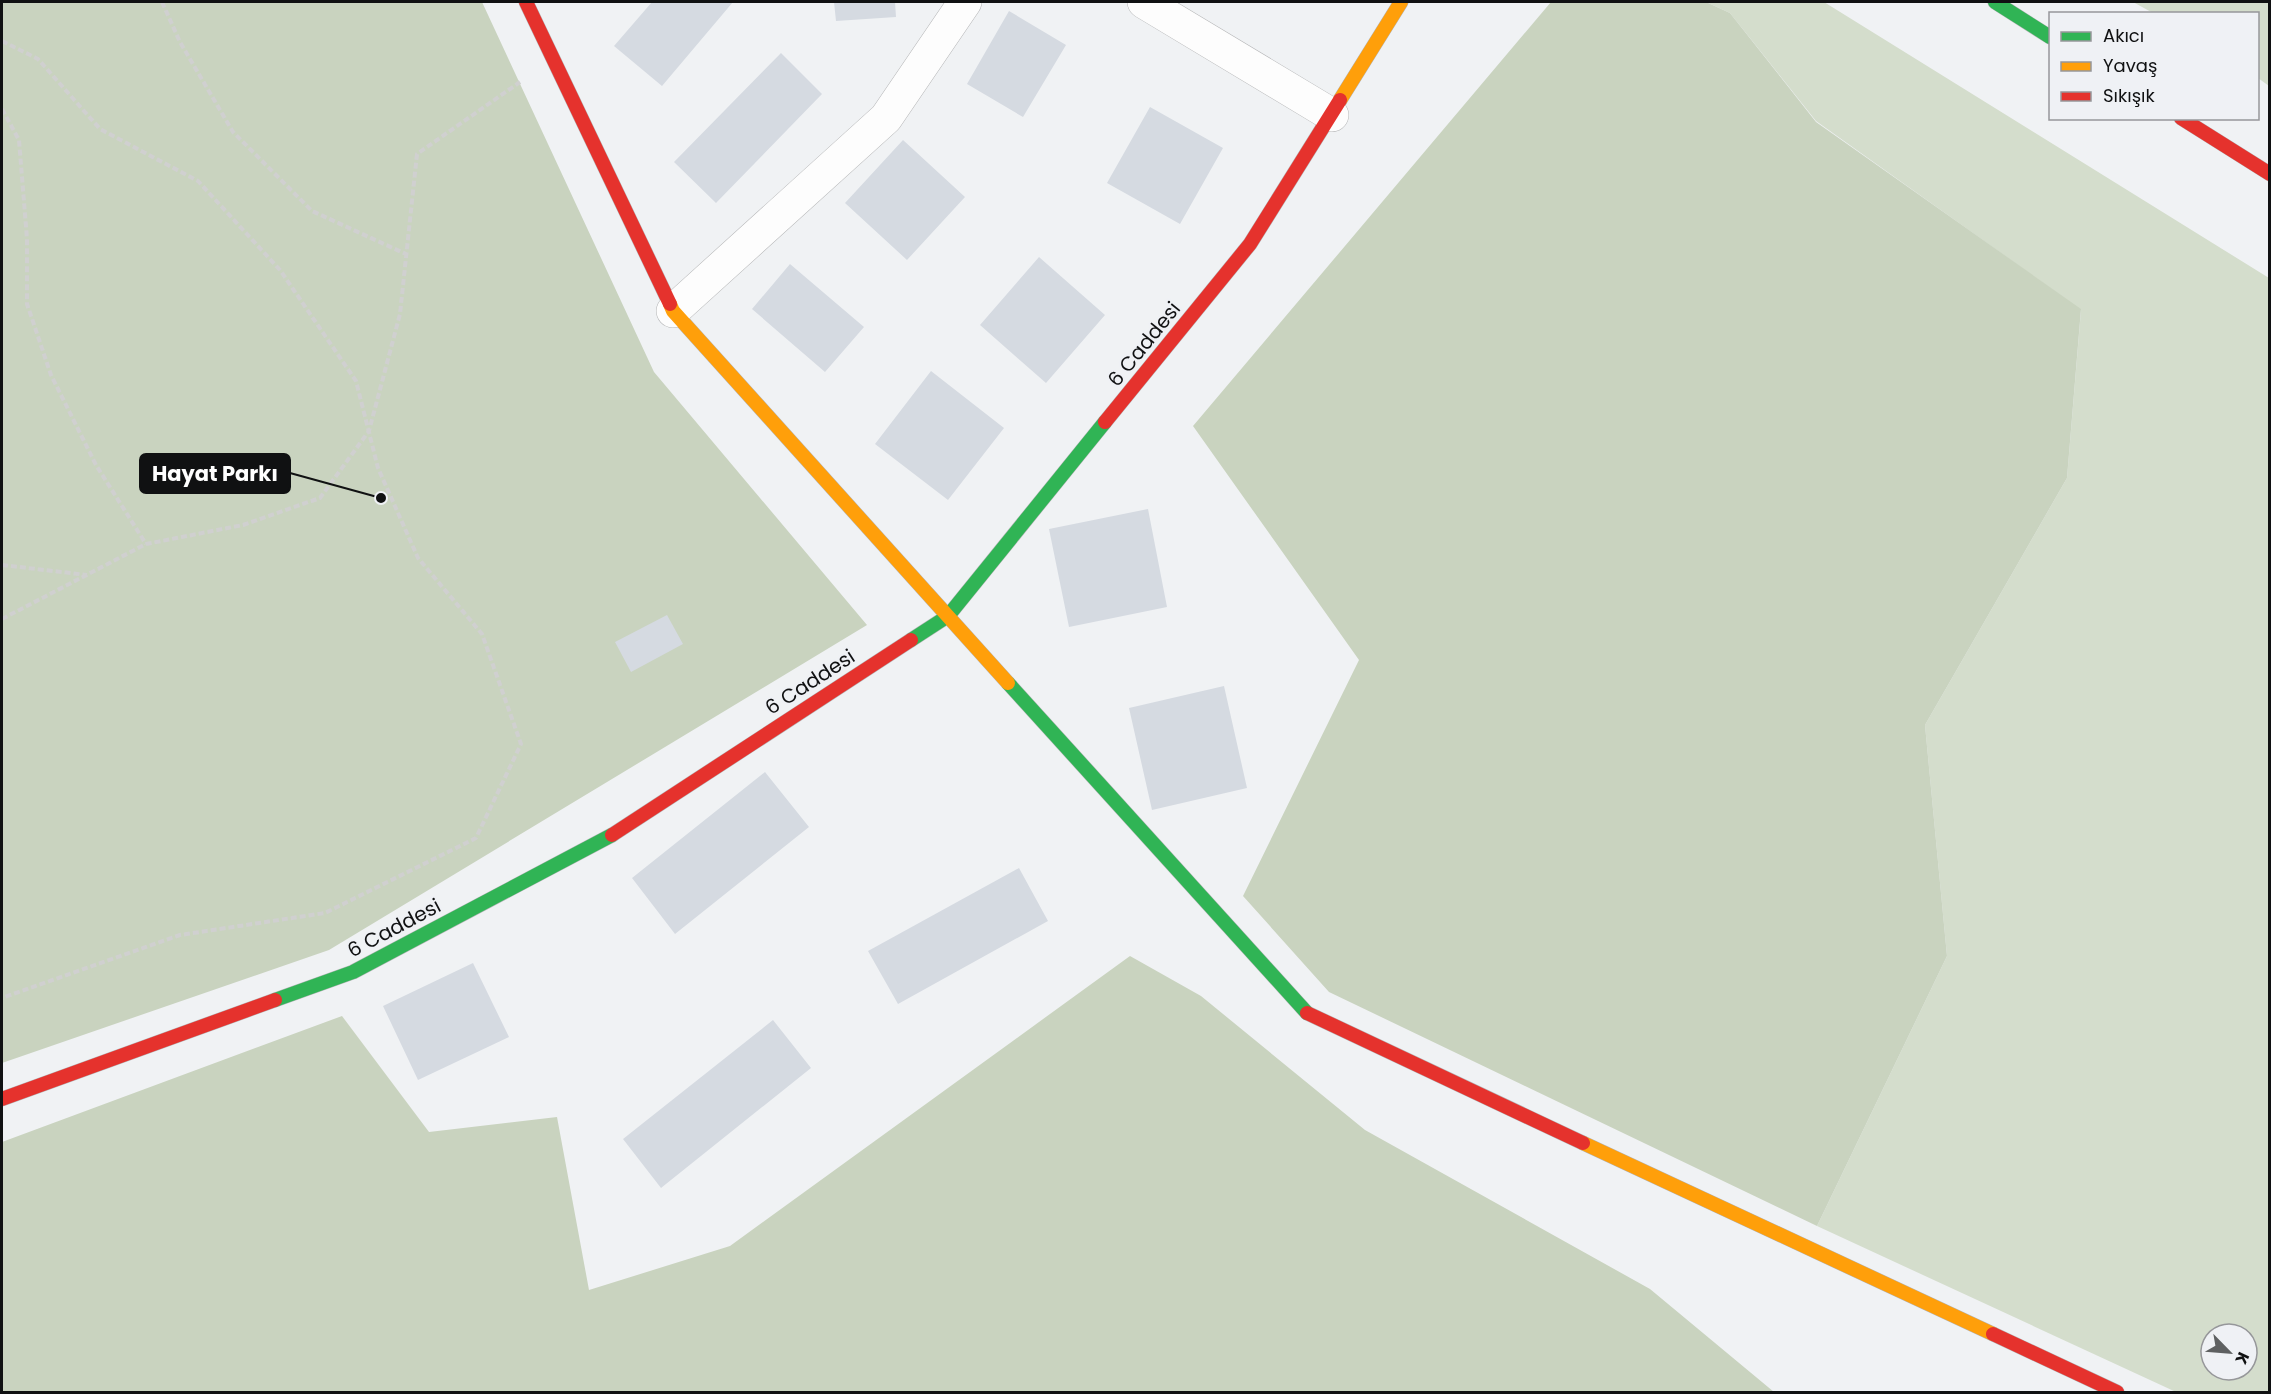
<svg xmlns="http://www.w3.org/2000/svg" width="2271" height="1394" viewBox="0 0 2271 1394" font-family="Poppins,sans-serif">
	<rect width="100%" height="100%" fill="#f0f2f4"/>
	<path fill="#d4ddcc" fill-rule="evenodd" d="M 1706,2 L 1824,2 L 2269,278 L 2269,1392 L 2176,1392 L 1817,1226 L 1947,956 L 1925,725 L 2067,478 L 2081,310 L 1816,121 L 1730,13 ZM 2211,1334 L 2247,1334 L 2247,1370 L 2211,1370 Z
		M 2133,2 L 2269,2 L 2269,86 L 2258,78 L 2258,14 L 2153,13 Z"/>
	<path fill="#c9d3bf" d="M 2,2 L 482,2 L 654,372 L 867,625 L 329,950 L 2,1063 Z
		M 1551,2 L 1706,2 L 1730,13 L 1816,122 L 2081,309 L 2067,478 L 1925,725 L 1947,956 L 1817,1226 L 1329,992 L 1243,896 L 1359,660 L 1193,426 Z
		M 1130,956 L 1201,996 L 1365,1130 L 1650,1289 L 1774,1392 L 2,1392 L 2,1142 L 342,1016 L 429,1132 L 557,1117 L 589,1290 L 730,1246 Z"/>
	<path fill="#d5dae1" d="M 652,2 L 733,2 L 662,86 L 614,46 Z
		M 834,2 L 895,2 L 896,17 L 836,21 Z
		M 1009,11 L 1066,45 L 1023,117 L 967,84 Z
		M 781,53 L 822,94 L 716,203 L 674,162 Z
		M 1150,107 L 1223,148 L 1180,224 L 1107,183 Z
		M 903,140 L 965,197 L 907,260 L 845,203 Z
		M 1039,257 L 1105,315 L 1046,383 L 980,325 Z
		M 790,264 L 864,327 L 825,372 L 752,309 Z
		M 931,371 L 1004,428 L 948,500 L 875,444 Z
		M 1148,509 L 1167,607 L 1069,627 L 1049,529 Z
		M 667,615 L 683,644 L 631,672 L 615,642 Z
		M 1224,686 L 1247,788 L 1152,810 L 1129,708 Z
		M 765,772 L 809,827 L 675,934 L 632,878 Z
		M 1019,868 L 1048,921 L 898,1004 L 868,951 Z
		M 473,963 L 509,1037 L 418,1080 L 383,1006 Z
		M 773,1020 L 811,1068 L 661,1188 L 623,1139 Z"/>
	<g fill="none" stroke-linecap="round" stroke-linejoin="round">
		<g stroke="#b4b5b6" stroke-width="34">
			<path id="street" d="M 1144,2 L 1332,115
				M 673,311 L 886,118 L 965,2"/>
		</g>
		<g stroke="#b4b5b6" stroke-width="15">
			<path id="fast" d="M 1995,2 L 2050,37
				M 911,640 L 948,616 L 1105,422
				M 1008,683 L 1307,1013
				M 275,1000 L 353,972 L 612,835"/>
		</g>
		<g stroke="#b4b5b6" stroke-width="15">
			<path id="slow" d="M 1340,100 L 1401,2
				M 670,304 L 673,311 L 1008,683
				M 1583,1143 L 1993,1334"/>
		</g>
		<g stroke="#b4b5b6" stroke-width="15">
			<path id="jam" d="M 526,2 L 670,304
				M 2181,118 L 2270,174
				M 1105,422 L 1250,244 L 1340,100
				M 612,835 L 911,640
				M 1307,1013 L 1583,1143
				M 2,1099 L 275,1000
				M 1993,1334 L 2117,1392"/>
		</g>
		<path stroke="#d0d0d0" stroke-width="4" stroke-dasharray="6 3" stroke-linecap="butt" d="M 162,2 L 180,42 L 233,132 L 312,211 L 406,254
			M 2,41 L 38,59 L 100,129 L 198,181 L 280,270 L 356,381 L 378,468 L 418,558 L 482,634 L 521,744 L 476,838 L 325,913 L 180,935 L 2,998
			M 2,109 L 19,140 L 27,239 L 27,304 L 51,375 L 96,465 L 146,544
			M 2,565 L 87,575
			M 2,619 L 146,544 L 243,525 L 320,498 L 369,431 L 400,314 L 417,154 L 520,82"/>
		<use href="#street" stroke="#fdfdfd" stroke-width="33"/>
		<use href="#fast" stroke="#30b455" stroke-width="14"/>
		<use href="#slow" stroke="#ff9f0a" stroke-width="14"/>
		<use href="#jam" stroke="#e5322d" stroke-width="14"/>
	</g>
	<g text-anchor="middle" stroke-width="4.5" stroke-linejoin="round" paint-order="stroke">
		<g font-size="20" fill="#101112" stroke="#eff1f5">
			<text transform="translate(1144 344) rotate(-51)" y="7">6 Caddesi</text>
			<text transform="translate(810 682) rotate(-33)" y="7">6 Caddesi</text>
			<text transform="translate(394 928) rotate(-28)" y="7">6 Caddesi</text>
		</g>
	</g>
	<path fill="none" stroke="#101112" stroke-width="2" d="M381 498L290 473"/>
	<circle fill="#101112" stroke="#eff1f5" stroke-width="2" cx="381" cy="498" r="6"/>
	<rect fill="#101112" stroke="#101112" stroke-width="2" x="140" y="454" width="150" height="39" rx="6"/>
	<g font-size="21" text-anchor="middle" font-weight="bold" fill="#fff">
		<text x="215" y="481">Hayat Parkı</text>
	</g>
	<rect width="2271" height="1394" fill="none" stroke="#101112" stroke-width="6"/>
	<rect x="2049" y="12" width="210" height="108" fill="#eff1f5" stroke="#96979a" stroke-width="1.5"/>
	<rect x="2061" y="32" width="30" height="9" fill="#30b455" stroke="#96979a" stroke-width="1.5"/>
	<text x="2103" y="42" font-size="18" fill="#101112">Akıcı</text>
	<rect x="2061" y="62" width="30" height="9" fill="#ff9f0a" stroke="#96979a" stroke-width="1.5"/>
	<text x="2103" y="72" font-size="18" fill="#101112">Yavaş</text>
	<rect x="2061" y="92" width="30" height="9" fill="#e5322d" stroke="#96979a" stroke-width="1.5"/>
	<text x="2103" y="102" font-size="18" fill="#101112">Sıkışık</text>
	<g transform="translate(2229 1352) rotate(115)"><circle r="28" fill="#eff1f5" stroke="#96979a" stroke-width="1.5"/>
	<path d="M0-4.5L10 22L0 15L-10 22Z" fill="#5e6061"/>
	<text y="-9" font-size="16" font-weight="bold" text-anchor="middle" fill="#101112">K</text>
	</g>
</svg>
